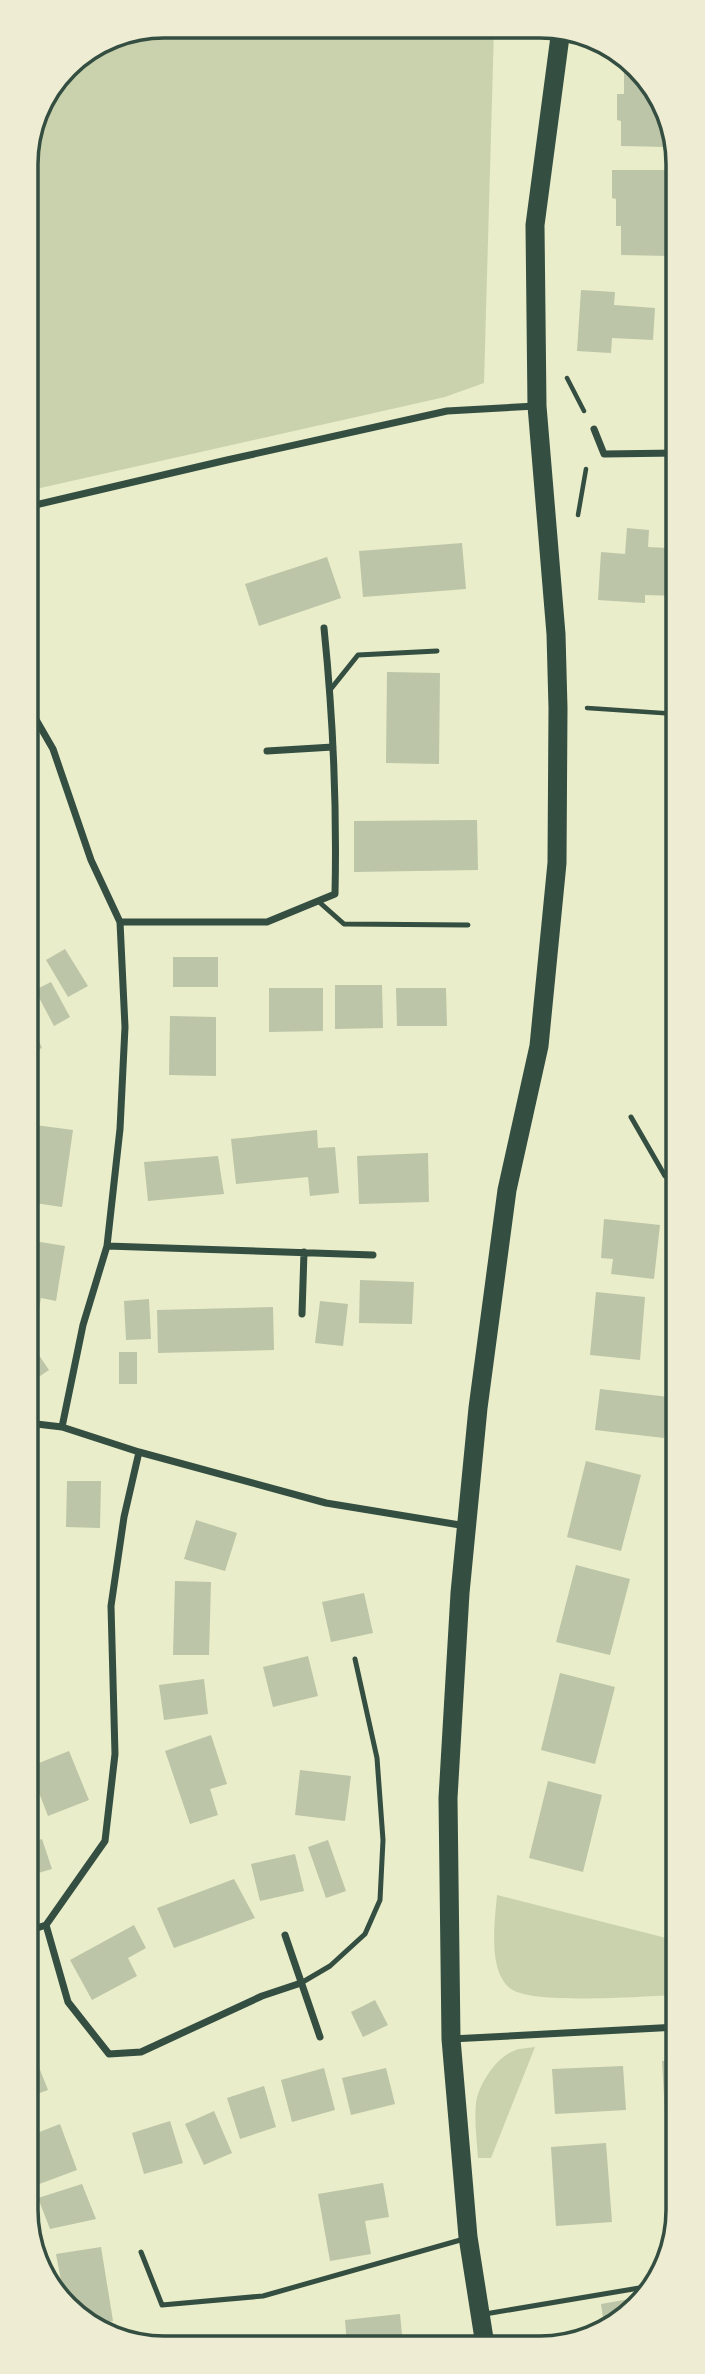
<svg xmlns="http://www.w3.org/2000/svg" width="705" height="2374" viewBox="0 0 705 2374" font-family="Inter,sans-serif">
	<rect width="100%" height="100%" fill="#e9edc9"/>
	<path fill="#cad2ad" d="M 164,26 L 494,28 L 484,383 L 445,397 L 27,491 L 27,155 L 37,111 L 67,66 L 112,37 Z
		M 497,1895 L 678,1941 L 678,1995 C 646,1996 533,2005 511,1989 C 487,1971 495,1920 497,1895 Z
		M 535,2047 L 491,2158 L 478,2158 C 477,2141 474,2121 476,2103 C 479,2083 498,2054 519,2049 C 524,2048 530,2048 535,2047 Z"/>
	<path fill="#bcc5a7" d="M 624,67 L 639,67 L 663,113 L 663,121 L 668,122 L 668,147 L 621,146 L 621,121 L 617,120 L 617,94 L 624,94 Z
		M 612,170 L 667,170 L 666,199 L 671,199 L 670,256 L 621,255 L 621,226 L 616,226 L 616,199 L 612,198 Z
		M 581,290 L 615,292 L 614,305 L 655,308 L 653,340 L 612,338 L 611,353 L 577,351 Z
		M 668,523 L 677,523 L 677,596 L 645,595 L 645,603 L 598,600 L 601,552 L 625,554 L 627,528 L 649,530 L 648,547 L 667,548 Z
		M 462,543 L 466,589 L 363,597 L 359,551 Z
		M 327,557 L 341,598 L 259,626 L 245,584 Z
		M 387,672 L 440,673 L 439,764 L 386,763 Z
		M 477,820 L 478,870 L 354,872 L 354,821 Z
		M 65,949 L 88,986 L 68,997 L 46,960 Z
		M 173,957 L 218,957 L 218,987 L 173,987 Z
		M 51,982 L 70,1017 L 54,1026 L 35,990 Z
		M 335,985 L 382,985 L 383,1028 L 335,1029 Z
		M 269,988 L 323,988 L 323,1031 L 269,1032 Z
		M 396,988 L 446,988 L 447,1026 L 397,1026 Z
		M 27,1014 L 42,1048 L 28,1054 Z
		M 170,1016 L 216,1017 L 216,1076 L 169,1075 Z
		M 28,1124 L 73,1130 L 62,1207 L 28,1202 Z
		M 317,1130 L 318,1148 L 335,1147 L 339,1193 L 310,1196 L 308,1177 L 236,1184 L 231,1139 Z
		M 428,1153 L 429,1202 L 359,1204 L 357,1156 Z
		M 218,1156 L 224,1194 L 148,1201 L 144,1162 Z
		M 604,1219 L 660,1225 L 654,1279 L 611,1274 L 613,1259 L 601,1258 Z
		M 28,1240 L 65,1246 L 56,1301 L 41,1298 L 36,1325 L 28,1324 Z
		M 360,1280 L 414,1282 L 412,1324 L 359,1323 Z
		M 596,1292 L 645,1297 L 640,1360 L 590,1355 Z
		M 149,1299 L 151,1339 L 126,1340 L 124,1301 Z
		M 320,1301 L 348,1304 L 343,1346 L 315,1343 Z
		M 273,1307 L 274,1350 L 158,1353 L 157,1310 Z
		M 28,1339 L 49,1370 L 28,1384 Z
		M 119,1352 L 137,1352 L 137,1384 L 119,1384 Z
		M 600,1389 L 669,1397 L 664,1438 L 595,1430 Z
		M 586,1461 L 641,1475 L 621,1551 L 567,1537 Z
		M 67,1481 L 101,1481 L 100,1528 L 66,1527 Z
		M 196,1520 L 237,1533 L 225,1571 L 184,1559 Z
		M 576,1565 L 630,1579 L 610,1655 L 556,1642 Z
		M 175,1581 L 211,1582 L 209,1655 L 173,1655 Z
		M 364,1593 L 373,1633 L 331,1642 L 322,1602 Z
		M 308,1656 L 318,1696 L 273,1707 L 263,1667 Z
		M 560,1673 L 615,1687 L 595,1764 L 541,1750 Z
		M 204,1679 L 208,1714 L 164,1720 L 159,1685 Z
		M 211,1735 L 227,1784 L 210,1789 L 218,1815 L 190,1824 L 165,1751 Z
		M 69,1751 L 89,1800 L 48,1816 L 29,1767 Z
		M 300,1770 L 351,1776 L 345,1821 L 295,1815 Z
		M 548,1781 L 602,1795 L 583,1872 L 529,1858 Z
		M 42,1839 L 52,1869 L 28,1876 L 28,1843 Z
		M 328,1840 L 346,1891 L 326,1898 L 308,1847 Z
		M 295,1854 L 304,1891 L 260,1901 L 251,1864 Z
		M 234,1879 L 255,1918 L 174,1948 L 157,1908 Z
		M 134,1925 L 146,1948 L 128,1958 L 137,1976 L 92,2000 L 70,1960 Z
		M 375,2000 L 388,2025 L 363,2037 L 351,2012 Z
		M 33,2052 L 48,2090 L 29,2097 L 29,2054 Z
		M 678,2059 L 678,2113 L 665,2114 L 662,2061 Z
		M 623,2066 L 626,2110 L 555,2114 L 552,2069 Z
		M 324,2068 L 335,2110 L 292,2122 L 281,2080 Z
		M 386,2068 L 395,2104 L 351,2115 L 342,2078 Z
		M 264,2086 L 276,2127 L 240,2139 L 227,2098 Z
		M 214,2111 L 232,2153 L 204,2165 L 185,2124 Z
		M 170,2121 L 183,2163 L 144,2174 L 132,2133 Z
		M 60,2124 L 77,2170 L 34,2186 L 29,2173 L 29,2136 Z
		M 606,2143 L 612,2222 L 556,2226 L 551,2147 Z
		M 383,2183 L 389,2217 L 365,2221 L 371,2254 L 330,2261 L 318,2194 Z
		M 82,2184 L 96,2219 L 50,2229 L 38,2198 Z
		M 101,2247 L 113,2321 L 97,2324 L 66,2307 L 56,2254 Z
		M 647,2296 L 645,2300 L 604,2324 L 601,2304 Z
		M 400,2314 L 403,2345 L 347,2345 L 345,2320 Z"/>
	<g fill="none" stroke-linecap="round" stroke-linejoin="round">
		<path stroke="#344e41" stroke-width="4.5" d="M 567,378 L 584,411
			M 578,515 L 586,469
			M 587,708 L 677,714"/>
		<path stroke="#344e41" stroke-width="5" d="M 330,690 L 358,655 L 437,651
			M 318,901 L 344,924 L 468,925
			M 631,1117 L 665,1176 L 677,1178
			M 301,1983 L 330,1966 L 365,1934 L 380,1900 L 383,1840 L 377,1758 L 355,1659
			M 141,2252 L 162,2305 L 263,2296 L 464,2239
			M 485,2314 L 651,2286"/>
		<path stroke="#344e41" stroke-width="7" d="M 594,429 L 604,454 L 677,453
			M 672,453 L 676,387
			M 27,507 L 227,460 L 447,411 L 536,406
			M 27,704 L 53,749 L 91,860 L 120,922 L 125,1027 L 120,1129 L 107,1246 L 83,1325 L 62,1427
			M 267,751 L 333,747
			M 120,922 L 267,922 L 335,894 C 337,805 333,717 324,628
			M 107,1246 L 373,1255
			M 302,1314 L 304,1252
			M 28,1423 L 62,1427 L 139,1452 L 326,1503 L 466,1526
			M 46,1925 L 68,2002 L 109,2054 L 141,2052 L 262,1996 L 301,1983
			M 28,1931 L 46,1925 L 105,1841 L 115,1754 L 111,1606 L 124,1517 L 139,1452
			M 285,1935 L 320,2037
			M 451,2039 L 678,2027"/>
		<path stroke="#344e41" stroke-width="19" d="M 485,2345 L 468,2237 L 451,2039 L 448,1798 L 460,1593 L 478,1408 L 507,1190 L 539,1046 L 557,863 L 558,708 L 556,634 L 537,406 L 535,225 L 561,29"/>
	</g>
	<path d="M0 0H705V2374H0ZM164 38H540A126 126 0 0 1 666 164V2210A126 126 0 0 1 540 2336H164A126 126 0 0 1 38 2210V164A126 126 0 0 1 164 38Z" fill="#eeecd3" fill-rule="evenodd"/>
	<path fill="none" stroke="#344e41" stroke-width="3.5" d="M164 38H540A126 126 0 0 1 666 164V2210A126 126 0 0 1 540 2336H164A126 126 0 0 1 38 2210V164A126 126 0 0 1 164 38Z"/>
</svg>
